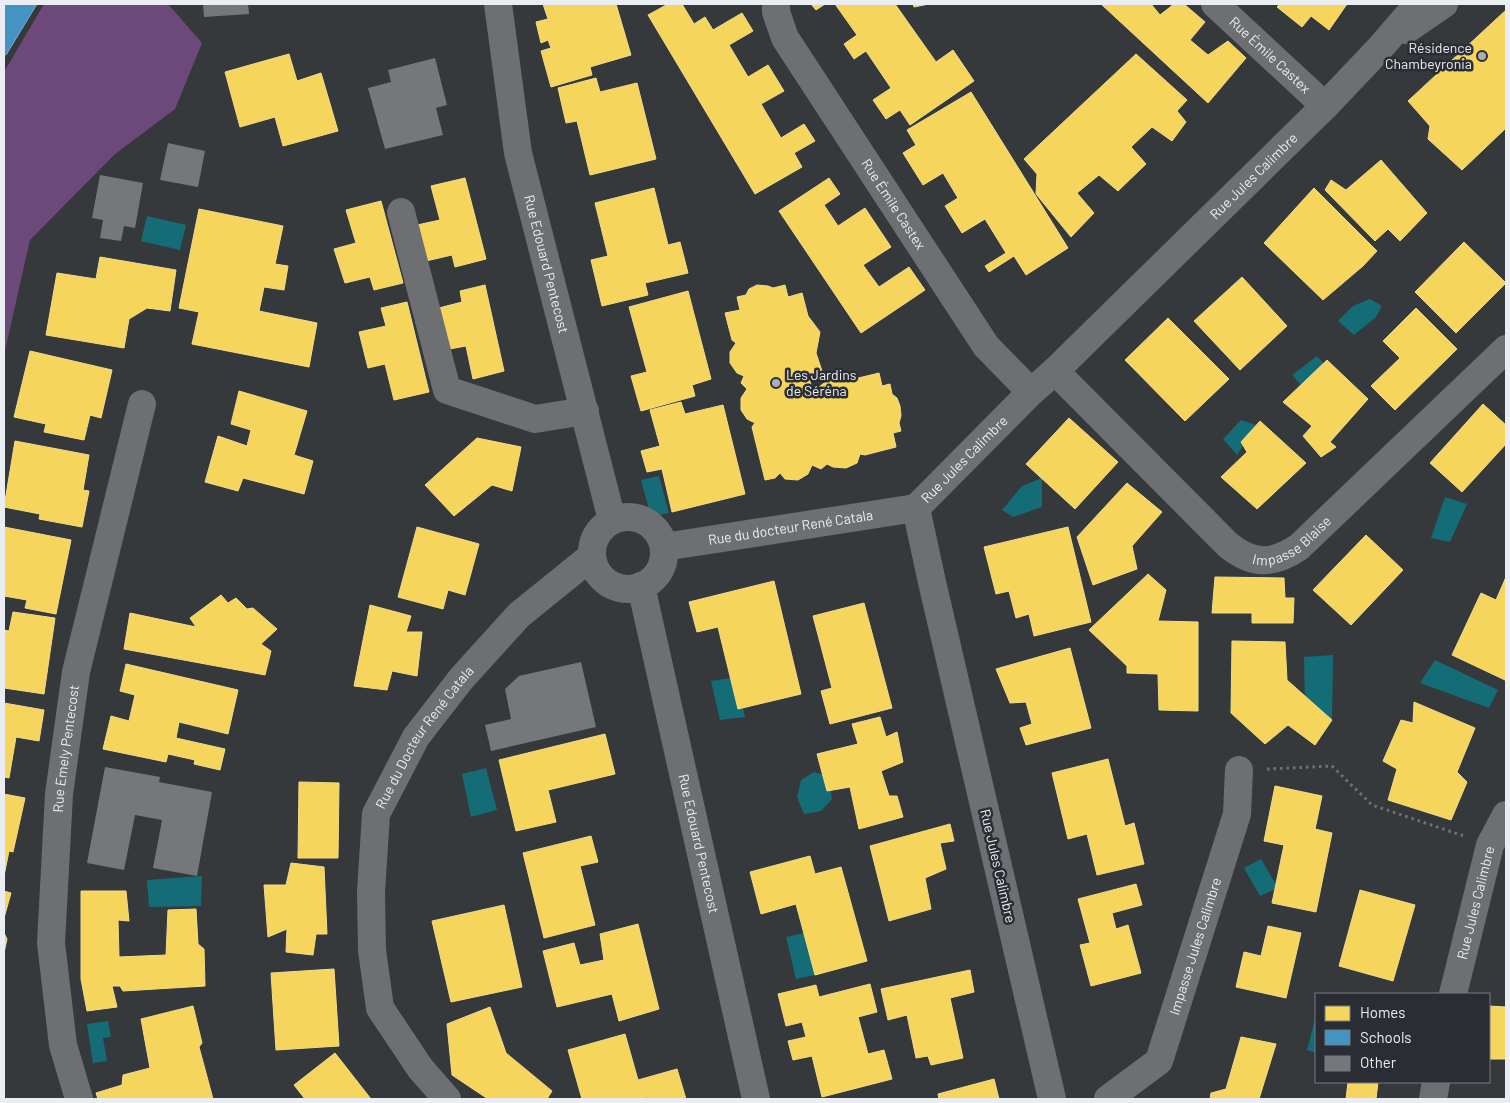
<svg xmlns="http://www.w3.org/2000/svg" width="1510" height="1103" viewBox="0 0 1510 1103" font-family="Barlow,sans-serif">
	<rect width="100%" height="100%" fill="#36393c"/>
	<path fill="#6d497b" d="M 44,4 L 168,4 L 202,43 L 175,109 L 115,154 L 30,240 L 4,355 L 4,72 Z"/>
	<path fill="#146c76" d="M 147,216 L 186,225 L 180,250 L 141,241 Z
		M 1370,299 L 1382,306 L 1376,317 L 1354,335 L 1338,321 L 1353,306 Z
		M 1317,356 L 1335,376 L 1310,395 L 1292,375 Z
		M 1241,420 L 1256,425 L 1237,455 L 1223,439 Z
		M 659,476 L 669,513 L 651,517 L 641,480 Z
		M 1042,478 L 1042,507 L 1013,517 L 1002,510 L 1022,486 Z
		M 1445,497 L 1467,504 L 1450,542 L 1431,538 Z
		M 1333,655 L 1332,720 L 1305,713 L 1304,657 Z
		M 1435,660 L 1498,690 L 1489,708 L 1420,683 Z
		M 736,677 L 745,717 L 720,720 L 711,681 Z
		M 486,768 L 497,810 L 471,817 L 462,774 Z
		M 814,772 L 829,776 L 832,799 L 821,811 L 804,814 L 797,797 L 801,780 Z
		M 1261,859 L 1278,888 L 1260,896 L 1244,868 Z
		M 202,876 L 201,906 L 149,907 L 147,880 Z
		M 808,932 L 820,974 L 796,979 L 786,937 Z
		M 1316,1015 L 1316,1053 L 1307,1050 Z
		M 108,1021 L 111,1037 L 103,1038 L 107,1061 L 93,1063 L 87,1024 Z"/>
	<path fill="#f6d55c" stroke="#f2dc89" d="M 543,4 L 616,4 L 631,55 L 590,67 L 592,75 L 551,87 L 541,51 L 551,48 L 548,40 L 541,43 L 536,22 L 548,19 Z
		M 668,4 L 682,4 L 694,24 L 705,17 L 713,30 L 742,13 L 753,31 L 729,45 L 748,77 L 768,65 L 784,91 L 761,104 L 781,138 L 804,124 L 815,141 L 794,153 L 802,167 L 755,194 L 648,15 Z
		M 811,4 L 825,4 L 816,10 Z
		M 835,4 L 895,4 L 936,62 L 953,50 L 974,81 L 910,125 L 900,110 L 886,119 L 873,100 L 891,88 L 866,51 L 854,59 L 844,44 L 857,35 Z
		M 913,4 L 929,4 L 914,7 Z
		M 1101,4 L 1151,4 L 1160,15 L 1174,4 L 1184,4 L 1205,22 L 1190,40 L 1208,55 L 1228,41 L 1246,58 L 1208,103 Z
		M 1280,4 L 1347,4 L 1329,30 L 1311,16 L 1302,27 L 1277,7 Z
		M 1506,10 L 1506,128 L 1462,170 L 1428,139 L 1430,126 L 1408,101 Z
		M 289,54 L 297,81 L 321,73 L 338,131 L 283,146 L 275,117 L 240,127 L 225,72 Z
		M 1136,54 L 1187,100 L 1177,111 L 1186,122 L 1172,141 L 1152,127 L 1131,147 L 1146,164 L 1118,191 L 1099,175 L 1077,193 L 1094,213 L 1071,237 L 1036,194 L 1037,174 L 1024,159 Z
		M 596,78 L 600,92 L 637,83 L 656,159 L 590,175 L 577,121 L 566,123 L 558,88 Z
		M 971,92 L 1068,248 L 1026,275 L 1014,256 L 989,272 L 985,266 L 1006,253 L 985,219 L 962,233 L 945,206 L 958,198 L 943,173 L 923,185 L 903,153 L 916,145 L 907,130 Z
		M 1381,160 L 1427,213 L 1400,241 L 1388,229 L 1375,241 L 1325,190 L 1331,180 L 1346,190 Z
		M 465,178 L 486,259 L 455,267 L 452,255 L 426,261 L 417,225 L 440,220 L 431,186 Z
		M 829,178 L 840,194 L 824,205 L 838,226 L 865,208 L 891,247 L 863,265 L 879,287 L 909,267 L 925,290 L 861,333 L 779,211 Z
		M 654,188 L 668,245 L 680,242 L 688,273 L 645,283 L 648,295 L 602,306 L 591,260 L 608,256 L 595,203 Z
		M 1314,188 L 1377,251 L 1363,266 L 1323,300 L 1264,243 Z
		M 381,201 L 403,283 L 374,290 L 370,277 L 345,283 L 334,249 L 356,243 L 346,210 Z
		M 199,209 L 283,226 L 275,264 L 288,266 L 284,290 L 264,287 L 259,311 L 317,323 L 309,367 L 192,344 L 199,312 L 179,308 Z
		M 1464,242 L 1506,283 L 1456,333 L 1415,292 Z
		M 100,257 L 176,270 L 170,311 L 147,308 L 129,319 L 124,348 L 46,335 L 57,273 L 96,279 Z
		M 1242,277 L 1287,326 L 1240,370 L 1194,321 Z
		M 485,285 L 504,371 L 473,379 L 466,346 L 444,350 L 435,309 L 462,302 L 460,291 Z
		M 757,285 L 768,286 L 773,288 L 785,285 L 788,297 L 802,293 L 808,316 L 820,332 L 816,353 L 824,377 L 810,381 L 812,390 L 815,390 L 828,380 L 842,382 L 879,373 L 882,386 L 890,384 L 892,394 L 897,398 L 900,406 L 901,416 L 899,423 L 901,431 L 893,433 L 896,447 L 865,455 L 860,454 L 857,463 L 846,468 L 833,467 L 827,464 L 821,469 L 812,465 L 808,474 L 798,480 L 785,479 L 780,473 L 775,478 L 765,480 L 752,427 L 755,423 L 747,419 L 741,410 L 741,398 L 747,389 L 741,383 L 744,376 L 737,373 L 730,363 L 730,352 L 736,343 L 732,340 L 725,313 L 740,310 L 737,297 L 746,295 L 749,289 Z
		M 688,291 L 711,379 L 692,385 L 695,396 L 641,411 L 631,376 L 647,372 L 629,307 Z
		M 407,302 L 429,392 L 394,400 L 385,364 L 368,368 L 359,332 L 386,326 L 381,308 Z
		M 1416,308 L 1457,349 L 1395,410 L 1371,386 L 1400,358 L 1383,341 Z
		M 1168,318 L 1229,379 L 1185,421 L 1125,360 Z
		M 30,351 L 112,370 L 101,418 L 90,415 L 84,440 L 44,432 L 46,424 L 14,417 Z
		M 1327,360 L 1368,399 L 1330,442 L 1336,447 L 1321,457 L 1303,436 L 1312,426 L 1283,402 Z
		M 239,391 L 307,411 L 294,455 L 313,461 L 304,494 L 243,478 L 238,491 L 205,482 L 218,436 L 247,446 L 251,430 L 231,424 Z
		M 681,402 L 685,414 L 723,405 L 745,494 L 672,512 L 662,469 L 647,472 L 641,451 L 660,446 L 650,410 Z
		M 1483,404 L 1506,425 L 1506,444 L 1462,492 L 1430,463 Z
		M 1069,418 L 1118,462 L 1075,509 L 1026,464 Z
		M 1260,421 L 1306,463 L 1257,509 L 1221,477 L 1247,452 L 1241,442 Z
		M 477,438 L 521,447 L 512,491 L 492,485 L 454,516 L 425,485 Z
		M 15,441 L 89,455 L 83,490 L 89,491 L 82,527 L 39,519 L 40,514 L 4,507 Z
		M 1127,483 L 1162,512 L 1132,546 L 1137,569 L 1093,585 L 1077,537 Z
		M 4,527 L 71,540 L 56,614 L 25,608 L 27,600 L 4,596 Z
		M 417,527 L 479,544 L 465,595 L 448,590 L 443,609 L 398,597 Z
		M 1068,527 L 1091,622 L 1034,636 L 1029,614 L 1016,618 L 1009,591 L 996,594 L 984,547 Z
		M 1366,535 L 1403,570 L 1351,625 L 1313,590 Z
		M 1148,574 L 1166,590 L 1158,621 L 1198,622 L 1198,711 L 1159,710 L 1158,674 L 1127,673 L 1127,666 L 1089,630 Z
		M 1215,577 L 1284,578 L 1285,598 L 1294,598 L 1293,623 L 1252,623 L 1252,613 L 1212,613 Z
		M 1506,577 L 1506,678 L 1505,680 L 1452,655 L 1481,593 L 1496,600 Z
		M 774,581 L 801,694 L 738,709 L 718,627 L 697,632 L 689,602 Z
		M 221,595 L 228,603 L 236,598 L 247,609 L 253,608 L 277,629 L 261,644 L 271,651 L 265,675 L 124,649 L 130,613 L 196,627 L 190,618 Z
		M 864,603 L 892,708 L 830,724 L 821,691 L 832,688 L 813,616 Z
		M 370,605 L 411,616 L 406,632 L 422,632 L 417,676 L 392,671 L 387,690 L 354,686 Z
		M 13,612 L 55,618 L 44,694 L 4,688 L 4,630 L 9,631 Z
		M 1232,641 L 1285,642 L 1287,680 L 1332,720 L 1315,745 L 1288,725 L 1265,744 L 1231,713 Z
		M 1070,648 L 1091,728 L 1026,745 L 1020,728 L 1032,724 L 1026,702 L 1010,703 L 996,669 Z
		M 126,664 L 238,690 L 228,734 L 179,722 L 176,738 L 225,749 L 220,770 L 194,764 L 195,760 L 168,754 L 166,762 L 103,749 L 111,716 L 129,721 L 135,695 L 120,691 Z
		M 1414,702 L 1475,728 L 1457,772 L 1467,782 L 1451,820 L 1388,800 L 1397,769 L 1383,761 L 1401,720 L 1413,723 Z
		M 4,703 L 44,710 L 39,741 L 16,737 L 9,778 L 4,777 Z
		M 880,717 L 886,737 L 897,732 L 903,762 L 881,771 L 889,796 L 897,796 L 903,817 L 859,829 L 850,787 L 827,791 L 817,754 L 858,744 L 852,724 Z
		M 605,734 L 615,774 L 548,790 L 556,822 L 516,831 L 499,760 Z
		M 1108,759 L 1125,826 L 1134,823 L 1144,864 L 1097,875 L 1087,834 L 1068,839 L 1052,773 Z
		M 299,782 L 339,783 L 338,858 L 298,858 Z
		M 1275,786 L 1322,796 L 1315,829 L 1332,833 L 1316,912 L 1272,903 L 1284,845 L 1264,841 Z
		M 4,794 L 25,798 L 13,852 L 9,851 L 4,876 Z
		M 950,824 L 954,841 L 940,843 L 946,869 L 925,878 L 931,909 L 889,921 L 870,846 Z
		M 591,836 L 598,862 L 580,866 L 595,925 L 544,938 L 523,853 Z
		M 810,856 L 815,874 L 841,867 L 867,961 L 815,975 L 796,904 L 761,914 L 750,872 Z
		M 291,863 L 324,867 L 327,934 L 316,934 L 313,955 L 286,952 L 287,929 L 268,937 L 264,885 L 286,885 Z
		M 1136,884 L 1142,905 L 1112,913 L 1116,929 L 1128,925 L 1141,973 L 1091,986 L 1080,945 L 1090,943 L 1078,899 Z
		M 1360,890 L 1415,905 L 1393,981 L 1339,966 Z
		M 4,891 L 11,893 L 4,918 Z
		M 81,891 L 126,891 L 129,921 L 118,920 L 119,957 L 166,955 L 168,910 L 196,909 L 198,944 L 204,949 L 205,986 L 123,991 L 120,986 L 112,986 L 117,1007 L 87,1011 L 81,979 Z
		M 504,905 L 522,987 L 451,1002 L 432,921 Z
		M 638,924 L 659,1009 L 619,1021 L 612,994 L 557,1007 L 543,951 L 574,943 L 580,965 L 604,960 L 600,934 Z
		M 1268,926 L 1301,933 L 1286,998 L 1236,987 L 1244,952 L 1261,956 Z
		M 4,933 L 7,939 L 4,953 Z
		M 334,969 L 339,1046 L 276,1050 L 271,973 Z
		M 970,970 L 974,992 L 950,998 L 963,1058 L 931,1065 L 928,1056 L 916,1058 L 907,1015 L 888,1020 L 881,989 Z
		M 870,984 L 877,1012 L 858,1017 L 868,1054 L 884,1050 L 892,1079 L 822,1097 L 812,1056 L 793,1060 L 788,1041 L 806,1037 L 802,1022 L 786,1026 L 778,994 L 816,985 L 819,997 Z
		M 193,1006 L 202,1043 L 199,1047 L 213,1099 L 98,1099 L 96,1093 L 122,1085 L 123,1075 L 150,1068 L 141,1019 Z
		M 1489,1006 L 1506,1007 L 1506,1059 L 1489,1059 Z
		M 490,1007 L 506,1053 L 552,1091 L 547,1099 L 488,1099 L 452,1075 L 447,1024 Z
		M 625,1034 L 638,1080 L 677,1069 L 686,1099 L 648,1099 L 647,1097 L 640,1099 L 582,1099 L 568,1050 Z
		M 1241,1037 L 1276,1044 L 1259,1099 L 1210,1099 L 1211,1093 L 1226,1089 Z
		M 335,1053 L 371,1099 L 305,1099 L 294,1085 Z
		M 994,1079 L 999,1099 L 939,1099 L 938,1094 Z
		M 1348,1082 L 1378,1082 L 1376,1099 L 1346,1099 Z"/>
	<path fill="#4393c3" stroke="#75aed1" d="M 4,4 L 37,4 L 6,55 L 4,54 Z"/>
	<path fill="#75787a" d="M 203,4 L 248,4 L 249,14 L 204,17 Z
		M 435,58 L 447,105 L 436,108 L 443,135 L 385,149 L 368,88 L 391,82 L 388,70 Z
		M 168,143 L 205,151 L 198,187 L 160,180 Z
		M 100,175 L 143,183 L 135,228 L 124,226 L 121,241 L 100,238 L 103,220 L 92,218 Z
		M 581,662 L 596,727 L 491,751 L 485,725 L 511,719 L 505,689 L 519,676 Z
		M 105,767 L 160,777 L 159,782 L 212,792 L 197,876 L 153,868 L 162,820 L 135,815 L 124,870 L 87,863 Z"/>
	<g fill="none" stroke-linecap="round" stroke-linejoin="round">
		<path stroke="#717274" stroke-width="3" stroke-dasharray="2.5 4" stroke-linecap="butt" d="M 1267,769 L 1332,766 L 1372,805 L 1464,836"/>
		<g stroke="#6d6f72" stroke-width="28">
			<path id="s1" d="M 498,4 L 518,153 L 612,520"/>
			<path id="s2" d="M 776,4 L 776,12 L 785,38 L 986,346 L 1031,392"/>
			<path id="s3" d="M 1215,4 L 1325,106"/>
			<path d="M 1406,30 L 1444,4"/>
			<path d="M 401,212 L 447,390 L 535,419 L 585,411"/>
			<path id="s4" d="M 1055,371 L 1228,545 C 1253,565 1272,565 1299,547 L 1506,349"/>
			<circle cx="628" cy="553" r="36"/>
			<path id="s5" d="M 664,547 L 916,508"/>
			<path id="s6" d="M 641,586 L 756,1099"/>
			<path id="s7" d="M 1453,994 L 1490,845 L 1506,815"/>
			<path id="s8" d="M 79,1099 L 63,1045 L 51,943 L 59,794 L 76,672 L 142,404"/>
			<path id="s9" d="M 447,1099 L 420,1068 L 380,1008 L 372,950 L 371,892 L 376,814 L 416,737 L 461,679 L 519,615 L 592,556"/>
			<path id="s10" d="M 1052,1099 L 932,582 L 916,508 L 1031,392 L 1055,371 L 1325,106 L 1380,48 L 1418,4"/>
			<path id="s11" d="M 1108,1099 L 1159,1061 L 1237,814 L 1239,770"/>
			<path d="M 1433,1099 L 1436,1082"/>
		</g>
	</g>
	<g fill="#abaeb2" stroke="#2a2e34" stroke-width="2">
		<circle cx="1482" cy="56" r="5"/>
		<circle cx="776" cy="383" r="5"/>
	</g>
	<g text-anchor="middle" stroke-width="5" stroke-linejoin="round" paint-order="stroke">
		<g font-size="14" fill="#eaedf1" stroke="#2a2e34" text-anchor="end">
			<text x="1472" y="53">Résidence<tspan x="1472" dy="16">Chambeyronia</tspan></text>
			<text x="786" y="380" text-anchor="start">Les Jardins<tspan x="786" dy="16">de Séréna</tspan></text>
		</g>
		<g font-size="14" fill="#eaedf1" stroke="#2a2e34">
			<text dy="5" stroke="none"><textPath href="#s3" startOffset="75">Rue Émile Castex</textPath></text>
			<text dy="5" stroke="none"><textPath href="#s10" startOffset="1080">Rue Jules Calimbre</textPath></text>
			<text dy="5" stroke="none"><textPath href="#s2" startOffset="234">Rue Émile Castex</textPath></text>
			<text dy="5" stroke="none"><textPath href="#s1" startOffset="265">Rue Edouard Pentecost</textPath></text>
			<text dy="5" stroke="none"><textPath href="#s10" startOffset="675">Rue Jules Calimbre</textPath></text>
			<text dy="5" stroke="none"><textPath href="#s5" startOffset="128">Rue du docteur René Catala</textPath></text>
			<text dy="5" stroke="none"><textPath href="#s4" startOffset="319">Impasse Blaise</textPath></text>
			<text dy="5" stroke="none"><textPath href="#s9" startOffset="399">Rue du Docteur René Catala</textPath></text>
			<text dy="5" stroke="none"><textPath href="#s8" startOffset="354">Rue Emely Pentecost</textPath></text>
			<text dy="5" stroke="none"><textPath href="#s6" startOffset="264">Rue Edouard Pentecost</textPath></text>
			<text transform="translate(998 866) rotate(77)" y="5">Rue Jules Calimbre</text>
			<text dy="5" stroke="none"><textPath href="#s7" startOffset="94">Rue Jules Calimbre</textPath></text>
			<text dy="5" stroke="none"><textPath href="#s11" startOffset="184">Impasse Jules Calimbre</textPath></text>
		</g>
	</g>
	<rect width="1510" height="1103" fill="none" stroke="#eaedf1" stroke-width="10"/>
	<rect x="1315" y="993" width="175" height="90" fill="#2a2e34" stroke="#777a80"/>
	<rect x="1325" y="1006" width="25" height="15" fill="#f6d55c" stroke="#777a80"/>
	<text x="1360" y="1018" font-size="15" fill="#eaedf1">Homes</text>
	<rect x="1325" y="1030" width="25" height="15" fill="#4393c3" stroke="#777a80"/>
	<text x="1360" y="1043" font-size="15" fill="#eaedf1">Schools</text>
	<rect x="1325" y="1056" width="25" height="15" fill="#75787a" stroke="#777a80"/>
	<text x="1360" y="1068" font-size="15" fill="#eaedf1">Other</text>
</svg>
